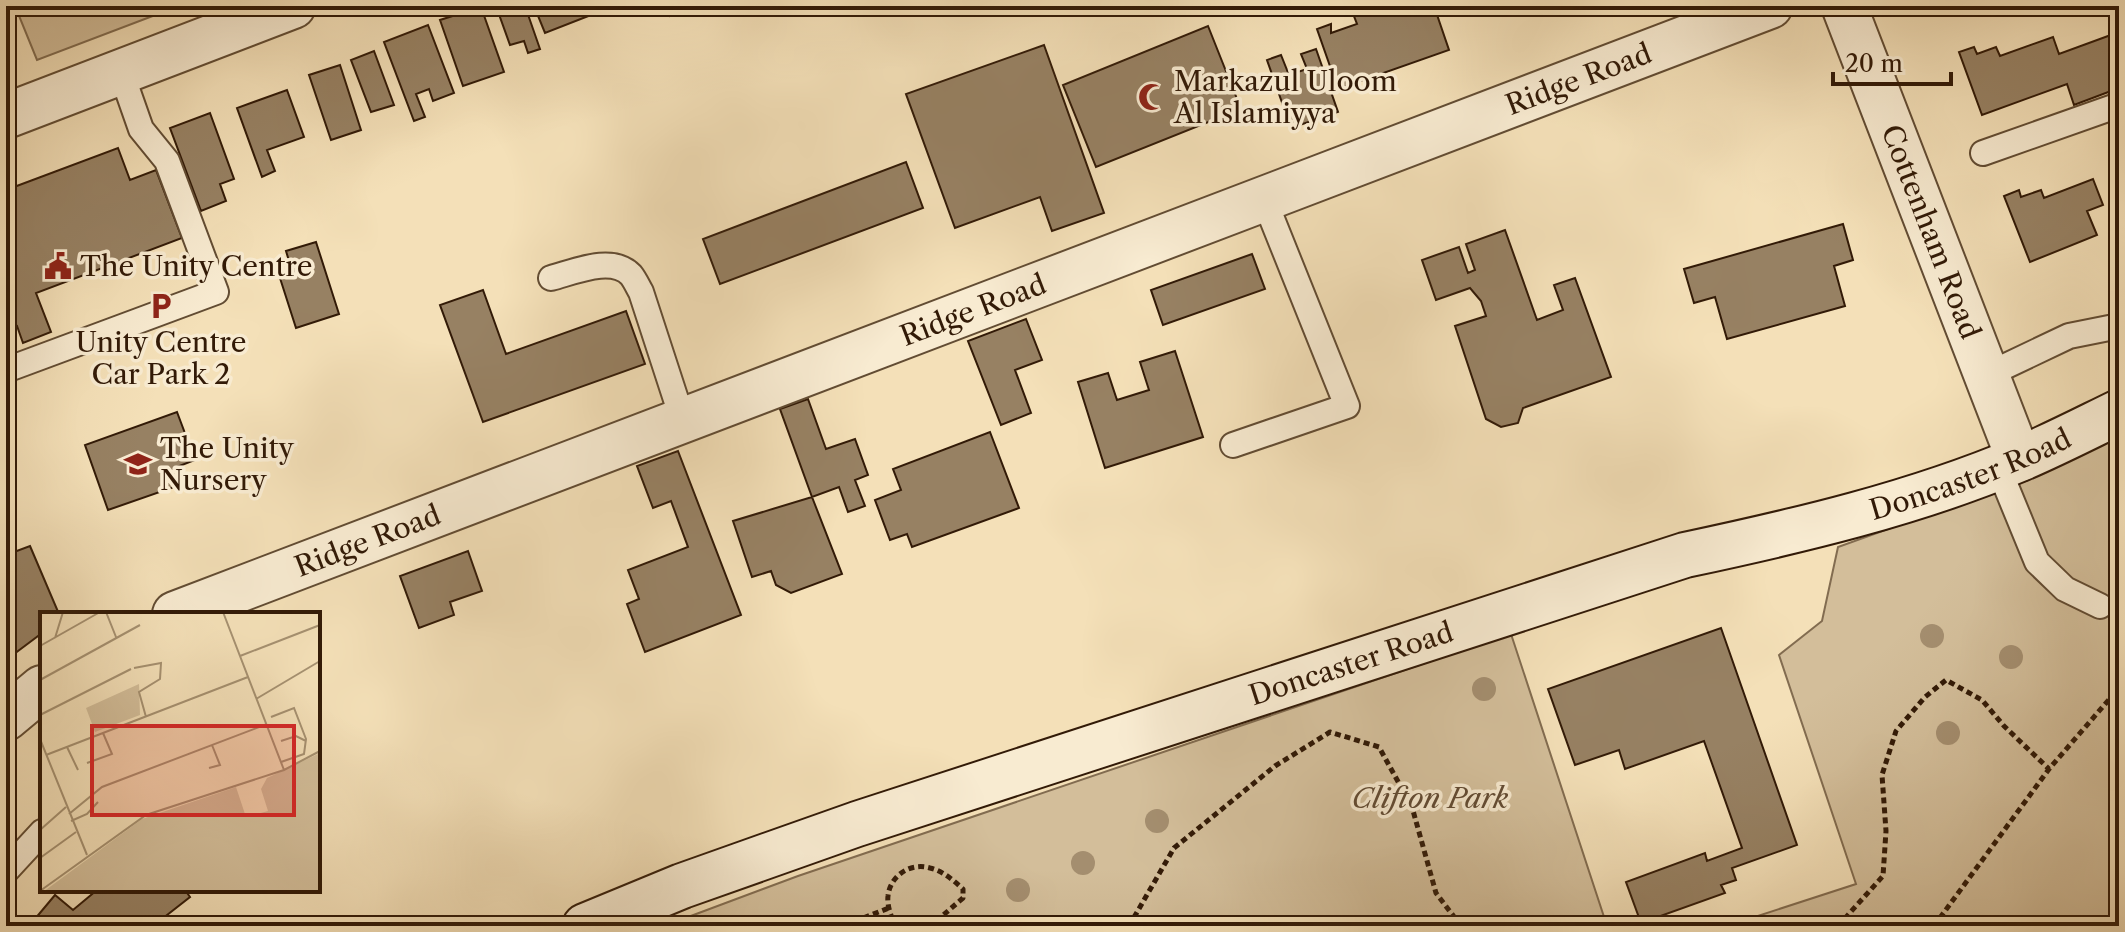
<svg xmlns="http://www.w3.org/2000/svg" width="2125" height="932" viewBox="0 0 2125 932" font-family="'Libre Caslon Text',serif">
	<rect width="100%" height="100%" fill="#f4e0b8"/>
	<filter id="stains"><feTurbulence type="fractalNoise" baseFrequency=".0025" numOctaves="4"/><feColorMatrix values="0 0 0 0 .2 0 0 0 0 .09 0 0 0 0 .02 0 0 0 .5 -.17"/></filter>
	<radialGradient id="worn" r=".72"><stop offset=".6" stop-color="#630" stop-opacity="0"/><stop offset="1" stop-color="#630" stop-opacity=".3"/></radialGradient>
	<path fill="#d3be9a" stroke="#826c50" stroke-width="2" d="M 15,6 L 179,6 L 37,60 Z
		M 2119,432 L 2119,926 L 1727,926 L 1856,884 L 1779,655 L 1822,621 L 1838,547 L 2005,487 Z
		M 1511,634 L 1607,926 L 664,926 L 798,876 Z"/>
	<path fill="#978163" stroke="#321a07" stroke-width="2" d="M 496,6 L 525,6 L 540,49 L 528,53 L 524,41 L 510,45 Z
		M 534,6 L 614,6 L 545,33 Z
		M 667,6 L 686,6 L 688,9 L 670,16 Z
		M 1350,6 L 1434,6 L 1449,50 L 1338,89 L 1317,29 L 1331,24 L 1331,33 L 1357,24 Z
		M 481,7 L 504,72 L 463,86 L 440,20 Z
		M 428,25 L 454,93 L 433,101 L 429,89 L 416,94 L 425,117 L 414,121 L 384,42 Z
		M 1208,26 L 1241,109 L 1096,167 L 1063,85 Z
		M 2119,32 L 2119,88 L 2074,105 L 2067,84 L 1982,115 L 1959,52 L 1974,47 L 1977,54 L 1996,47 L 2000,56 L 2053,37 L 2059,54 Z
		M 1044,45 L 1104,213 L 1052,231 L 1040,197 L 955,228 L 906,94 Z
		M 1316,49 L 1338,112 L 1291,128 L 1267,60 L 1281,55 L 1289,75 L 1307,69 L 1301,54 Z
		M 374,51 L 394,105 L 371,112 L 351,60 Z
		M 340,65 L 361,130 L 331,140 L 309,75 Z
		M 287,90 L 304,137 L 267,150 L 275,171 L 262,177 L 237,108 Z
		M 210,113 L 234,179 L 220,184 L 226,201 L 201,211 L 170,128 Z
		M 118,148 L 130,180 L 156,170 L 182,238 L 36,293 L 51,332 L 23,343 L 17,326 L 6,330 L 6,190 Z
		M 906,162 L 923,208 L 720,284 L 703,239 Z
		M 2093,179 L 2103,205 L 2087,211 L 2097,235 L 2030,262 L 2004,196 L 2019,190 L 2021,197 L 2041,190 L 2044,198 Z
		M 1843,224 L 1853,260 L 1834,266 L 1845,306 L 1727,339 L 1715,297 L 1694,303 L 1684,269 Z
		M 1505,230 L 1537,320 L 1563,310 L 1554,285 L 1575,278 L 1611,377 L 1523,408 L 1518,423 L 1501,427 L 1486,419 L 1455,326 L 1486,316 L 1481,301 L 1470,288 L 1436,300 L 1422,260 L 1459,247 L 1468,273 L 1475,270 L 1466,244 Z
		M 316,242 L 339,314 L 296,328 L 279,275 L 292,271 L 286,251 Z
		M 1252,254 L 1265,289 L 1163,325 L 1151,290 Z
		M 483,290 L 506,354 L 626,311 L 645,364 L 483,422 L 440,305 Z
		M 1026,319 L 1042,360 L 1015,370 L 1031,413 L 1001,425 L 968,341 Z
		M 1175,351 L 1203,437 L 1105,468 L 1078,382 L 1108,373 L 1117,400 L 1149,390 L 1140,362 Z
		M 808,399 L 826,449 L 855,439 L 868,475 L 855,480 L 865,506 L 848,512 L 839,487 L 812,497 L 780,409 Z
		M 177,412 L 195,460 L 174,468 L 180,485 L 108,510 L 85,445 Z
		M 990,432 L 1019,508 L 912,547 L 907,534 L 890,540 L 875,500 L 901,490 L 893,469 Z
		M 678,451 L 741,615 L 645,652 L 627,604 L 639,599 L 628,570 L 688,547 L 671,501 L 653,508 L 637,466 Z
		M 812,497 L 842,574 L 791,593 L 776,585 L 771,571 L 752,577 L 733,521 Z
		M 30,546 L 59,614 L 42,614 L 42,633 L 6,660 L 6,586 L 12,581 L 6,565 L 6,555 Z
		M 468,551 L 482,591 L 450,602 L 454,615 L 419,628 L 400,576 Z
		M 1721,628 L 1797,845 L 1732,868 L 1736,880 L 1721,885 L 1725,893 L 1641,923 L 1626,882 L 1705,853 L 1707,861 L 1742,848 L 1704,741 L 1625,769 L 1619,750 L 1575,765 L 1548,689 Z
		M 97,890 L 185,890 L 190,897 L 153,926 L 29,926 L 55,895 L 73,910 Z"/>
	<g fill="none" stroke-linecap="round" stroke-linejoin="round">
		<g stroke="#624c33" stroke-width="28">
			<path id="lane" d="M 1983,153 L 2119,105
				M 551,278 C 574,272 612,255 631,275 C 635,280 638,287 641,292 L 683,421
				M 6,370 L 216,292 L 167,161 L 141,129 L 121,72
				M 1987,375 L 2069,336 L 2119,326
				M 1233,445 L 1347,406 L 1264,199
				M 1998,467 L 2037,562 L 2065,589 L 2100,606
				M 6,871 L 42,832"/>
		</g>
		<g stroke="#624c33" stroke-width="48">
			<g id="street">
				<path id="s1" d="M 1844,6 L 2019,459"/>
				<path d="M 6,116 L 293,6"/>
				<path id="s2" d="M 175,614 L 1770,6"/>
				<path d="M 6,718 L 42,688"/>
			</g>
		</g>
		<g stroke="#321a07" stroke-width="48">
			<g id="secondary">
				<path id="s3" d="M 585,926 L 682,886 L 857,824 L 1685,555 C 1798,531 1913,504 2020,459 C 2053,445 2086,428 2119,412"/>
			</g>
		</g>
		<path stroke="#321a07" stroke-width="5" stroke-dasharray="6 4" stroke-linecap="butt" d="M 845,925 L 889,908
			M 911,926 L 893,921 C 890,913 887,904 888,896 C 890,876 910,862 930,868 C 943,871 953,880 963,889 L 963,898 L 941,917 L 938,926
			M 1129,926 L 1174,848 L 1275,766 L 1330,732 L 1379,747 L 1412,807 L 1436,893 L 1461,926
			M 1838,926 L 1883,876 L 1886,831 L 1882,775 L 1896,731 L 1925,697 L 1946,680 L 1982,700 L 2004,726 L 2049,769
			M 1934,926 L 2049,769 L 2119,688"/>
		<use href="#lane" stroke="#f8ebd1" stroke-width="24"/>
		<use href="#street" stroke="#f8ebd1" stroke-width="44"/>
		<use href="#secondary" stroke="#f8ebd1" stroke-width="44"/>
	</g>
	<g fill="#a48e6f">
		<circle cx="1932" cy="636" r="12"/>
		<circle cx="2011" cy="657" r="12"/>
		<circle cx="1484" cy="689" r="12"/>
		<circle cx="1948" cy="733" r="12"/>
		<circle cx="1157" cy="821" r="12"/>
		<circle cx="1083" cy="863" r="12"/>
		<circle cx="1018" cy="890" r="12"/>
	</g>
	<defs>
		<g id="mosque-bare" transform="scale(2.16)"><path d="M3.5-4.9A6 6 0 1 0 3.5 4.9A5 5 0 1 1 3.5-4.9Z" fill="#8f2418" stroke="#f8ebd1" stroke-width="2.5" paint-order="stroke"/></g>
		<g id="civic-bare" transform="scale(2.16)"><path d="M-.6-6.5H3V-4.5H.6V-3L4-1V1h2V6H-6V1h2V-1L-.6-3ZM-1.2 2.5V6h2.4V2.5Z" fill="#8f2418" stroke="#f8ebd1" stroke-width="2.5" paint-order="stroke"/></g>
		<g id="parking-bare" transform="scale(2.16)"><path d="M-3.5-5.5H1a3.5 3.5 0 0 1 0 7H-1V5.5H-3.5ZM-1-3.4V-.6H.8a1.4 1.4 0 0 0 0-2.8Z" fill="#8f2418" stroke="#f8ebd1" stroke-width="2.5" paint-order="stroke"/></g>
		<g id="school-bare" transform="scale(2.16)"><path d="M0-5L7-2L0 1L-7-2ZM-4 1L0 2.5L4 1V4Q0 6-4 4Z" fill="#8f2418" stroke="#f8ebd1" stroke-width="2.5" paint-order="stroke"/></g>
	</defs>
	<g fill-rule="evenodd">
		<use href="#mosque-bare" x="1152" y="97"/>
		<use href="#civic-bare" x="58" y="266"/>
		<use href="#parking-bare" x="161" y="306"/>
		<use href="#school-bare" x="138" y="464"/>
	</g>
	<g text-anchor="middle" stroke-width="7" stroke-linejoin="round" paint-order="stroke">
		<g font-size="28" fill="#321a07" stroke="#f8ebd1">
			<text dy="10" stroke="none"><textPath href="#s2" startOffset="1502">Ridge Road</textPath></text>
			<text dy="10" stroke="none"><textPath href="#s1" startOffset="242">Cottenham Road</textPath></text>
			<text dy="10" stroke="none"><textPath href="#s2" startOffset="854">Ridge Road</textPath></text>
			<text dy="10" stroke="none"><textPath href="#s3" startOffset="1458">Doncaster Road</textPath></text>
			<text dy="10" stroke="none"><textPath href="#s2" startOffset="206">Ridge Road</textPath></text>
			<text dy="10" stroke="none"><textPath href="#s3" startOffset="810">Doncaster Road</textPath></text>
		</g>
		<g font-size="28" fill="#321a07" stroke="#f8ebd1" text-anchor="start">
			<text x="1174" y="91">Markazul Uloom<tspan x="1174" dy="32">Al Islamiyya</tspan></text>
			<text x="80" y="276">The Unity Centre</text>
			<text x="161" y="352" text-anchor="middle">Unity Centre<tspan x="161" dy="32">Car Park 2</tspan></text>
			<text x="160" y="458">The Unity<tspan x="160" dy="32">Nursery</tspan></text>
		</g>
		<g font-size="28" font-style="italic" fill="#624b33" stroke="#f8ebd1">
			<text x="1430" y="808">Clifton Park</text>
		</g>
	</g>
	<g transform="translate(40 612)">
		<rect width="280" height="280" fill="#f4e0b8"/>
		<path d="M 99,72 L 100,103 L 55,120 L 46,96 ZM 280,141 L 280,280 L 3,280 L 102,207 L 196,175 L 206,205 L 228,199 L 221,177 L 227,166 Z" fill="#d3be9a"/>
		<path fill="none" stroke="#a69171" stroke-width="2" d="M 66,0 L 76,25M 183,0 L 244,158M 15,26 L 23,0M 0,34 L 60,0M 200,44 L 280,13M 94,56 L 121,51 L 120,67 L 99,80 L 106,105M 0,68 L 100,13M 216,87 L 280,49M 0,103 L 91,57M 231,105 L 254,96 L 266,127 L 264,142 L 241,150M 0,127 L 47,243M 241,129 L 256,124 L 266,129M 27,135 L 38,158M 6,143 L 208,65M 47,151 L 72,142 L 63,121M 169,156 L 180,153 L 172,133M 29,202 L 62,175 L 227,112M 31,209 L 47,202 L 58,190M 0,218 L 26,195M 0,246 L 36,220M 0,279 L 106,203 L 244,158 L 280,139"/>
		<path fill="#d62828" fill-opacity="0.15" stroke="#d62828" stroke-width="4" d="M 52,114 L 254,114 L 254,203 L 52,203 Z"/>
		<rect width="280" height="280" fill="none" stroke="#321a07" stroke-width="4"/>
	</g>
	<rect width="2125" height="932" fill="none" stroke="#f4e0b8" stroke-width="32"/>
	<rect x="8" y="8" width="2109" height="916" fill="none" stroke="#321a07" stroke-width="4"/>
	<rect x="16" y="16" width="2093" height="900" fill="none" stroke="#321a07" stroke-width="2"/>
	<path d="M1833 72v12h118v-12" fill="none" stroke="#321a07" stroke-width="4"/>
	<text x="1845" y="72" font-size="24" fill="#321a07" stroke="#f8ebd1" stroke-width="6" paint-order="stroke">20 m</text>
	<rect width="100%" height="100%" filter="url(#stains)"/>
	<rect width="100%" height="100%" fill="url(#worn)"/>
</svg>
